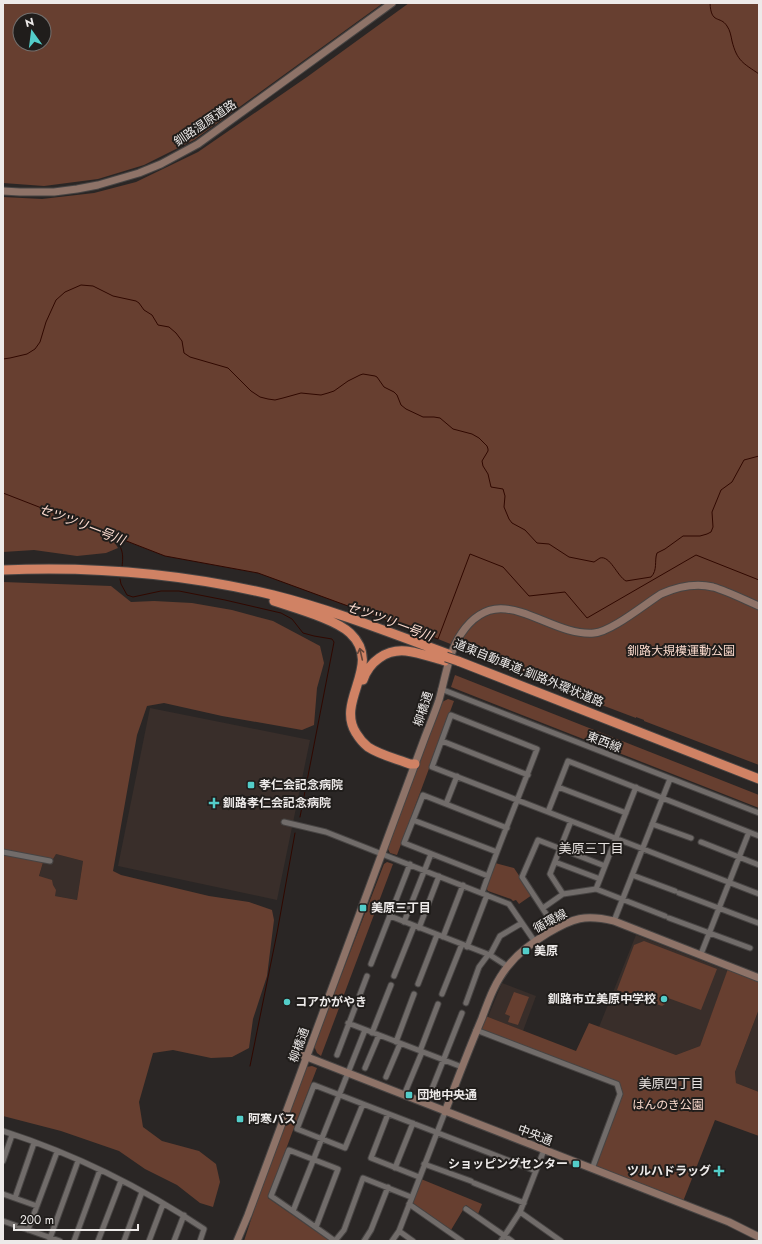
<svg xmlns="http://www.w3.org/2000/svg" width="762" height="1244" viewBox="0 0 762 1244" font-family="Jost,'Noto Sans JP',sans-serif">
	<rect width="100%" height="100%" fill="#2a2625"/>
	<path fill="#392e2a" d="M 150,708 L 310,740 L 277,900 L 118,866 Z
		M 56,854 L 83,861 L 77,900 L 55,896 L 39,877 L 44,859 Z
		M 636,935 L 728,971 L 700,1046 L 676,1055 L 599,1027 Z
		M 502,983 L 536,996 L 523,1031 L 488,1017 Z
		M 759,1009 L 759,1092 L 736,1083 L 735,1072 Z"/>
	<path fill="#673f30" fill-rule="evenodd" d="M 3,3 L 383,3 L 194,140 L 144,165 L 98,179 L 44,186 L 3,183 ZM 20,20 L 44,20 L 44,44 L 20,44 Z
		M 409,3 L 759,3 L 759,765 L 644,721 L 644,720 L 636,717 L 636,718 L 462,652 L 463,649 L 438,639 L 258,573 L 165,556 L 110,535 L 118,548 L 106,553 L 77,556 L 34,550 L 3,552 L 3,197 L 42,199 L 94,193 L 136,182 L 198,152 L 307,77 Z
		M 3,582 L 111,586 L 131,602 L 154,601 L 192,603 L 232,610 L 273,621 L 320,646 L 324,663 L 317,688 L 314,725 L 302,730 L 222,716 L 164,703 L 147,706 L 137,735 L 113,871 L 121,875 L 209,896 L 249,902 L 272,910 L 274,920 L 267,976 L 253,1019 L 249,1048 L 232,1057 L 211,1058 L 173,1050 L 153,1053 L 139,1102 L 143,1127 L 162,1141 L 199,1151 L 216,1164 L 220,1182 L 213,1207 L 200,1203 L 177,1185 L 145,1169 L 119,1151 L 61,1131 L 3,1116 ZM 56,854 L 83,861 L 77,900 L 55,896 L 56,890 L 53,885 L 52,880 L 39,876 L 44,859 L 53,859 Z
		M 455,675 L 759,795 L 759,808 L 451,687 Z
		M 448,699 L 454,701 L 397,855 L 390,853 L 387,847 L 442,702 Z
		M 387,862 L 393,864 L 321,1056 L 317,1053 L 314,1046 L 384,864 Z
		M 495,863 L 514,868 L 532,895 L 519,904 L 516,900 L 513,901 L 511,899 L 488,891 L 486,888 Z
		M 644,941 L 717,969 L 701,1010 L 668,998 L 665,1004 L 662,1006 L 617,990 L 634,945 Z
		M 729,966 L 759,978 L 759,1009 L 735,1072 L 736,1083 L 759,1092 L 759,1136 L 715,1120 L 682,1204 L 592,1169 L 620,1094 L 617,1084 L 476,1030 L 483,1015 L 576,1051 L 589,1023 L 676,1055 L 700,1046 Z
		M 514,992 L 529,997 L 518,1025 L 508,1022 L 510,1016 L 505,1014 Z
		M 312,1066 L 317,1068 L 292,1133 L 268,1198 L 330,1241 L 244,1241 L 260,1192 L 306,1067 Z
		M 421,1179 L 482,1204 L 478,1214 L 466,1205 L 451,1230 L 413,1203 Z"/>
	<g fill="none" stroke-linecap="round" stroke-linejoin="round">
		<path stroke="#300800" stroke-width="1" d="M 710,3 C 711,25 720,15 727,26 C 730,30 731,36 732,41 C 737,61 743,63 759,74
			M 3,359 L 10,358 L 27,354 L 35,349 L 40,342 L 46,322 L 56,300 L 65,292 L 81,285 L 93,286 L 113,296 L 136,301 L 139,303 L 144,310 L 152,315 L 158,325 L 169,327 L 176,333 L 182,341 L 184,353 L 190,357 L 228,368 L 251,391 L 260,397 L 268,399 L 275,400 L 283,398 L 301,393 L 321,395 L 328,393 L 334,391 L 348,381 L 360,375 L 363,374 L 375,376 L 377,377 L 384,387 L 394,392 L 397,395 L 401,405 L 406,409 L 423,417 L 434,417 L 440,418 L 453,429 L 472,434 L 479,438 L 487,446 L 488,449 L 488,451 L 482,461 L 483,466 L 488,474 L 491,487 L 503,489 L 505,496 L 504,507 L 509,519 L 512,523 L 525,530 L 537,543 L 549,544 L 569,557 L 594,562 C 596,561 598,559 600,558 C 610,555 617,576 626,581 L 651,577 C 658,570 654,561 657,553 L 665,549 L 683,536 L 700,536 L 707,534 L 711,532 L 713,527 L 712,512 L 721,490 L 732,482 L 744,460 L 759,456
			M 3,493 L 165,556 L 258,573 L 438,639 L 470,554 L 503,567 L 529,596 L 565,592 L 587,618 L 696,555 L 759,580
			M 110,535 C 122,546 124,551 122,567
			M 120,579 L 121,584 L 127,595 L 133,597 L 161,591 L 179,591 L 225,600 L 281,613 L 292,619 L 303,633 L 314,636 L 332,639 L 334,642 L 300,817
			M 250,1066 L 277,933 L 295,833"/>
		<g stroke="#474443" stroke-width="7">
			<path id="street" d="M 441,689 L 759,813
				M 442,741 L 528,775
				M 558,787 L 626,813
				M 446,804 L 457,776
				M 548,812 L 568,761 L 759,836
				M 413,820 L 497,852
				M 284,822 L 326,832 L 509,904 L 535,942
				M 652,824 L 691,838
				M 701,842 L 759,865
				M 3,852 L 50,861
				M 555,862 L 600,879
				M 632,875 L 675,891
				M 488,876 L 404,843 L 423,795 L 507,828
				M 596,889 L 636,787
				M 482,893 C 499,844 519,797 537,749 L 451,715 L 432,767 L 548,812 L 759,894
				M 679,893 L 758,923
				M 563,894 L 550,874 L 571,821
				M 543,908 L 563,894 L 596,889 L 665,916
				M 390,916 L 490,955 L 507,966
				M 669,918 L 750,948
				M 614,921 L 670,779
				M 404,922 L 431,854
				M 419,928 L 439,876
				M 556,929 L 522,877 L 538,840 L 605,866
				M 443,937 L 463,885
				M 467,947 L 487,895
				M 701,954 L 749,832
				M 490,955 L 500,936 L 522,923
				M 371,964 L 410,864
				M 394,976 L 414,926
				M 418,984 L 437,935
				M 442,994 L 462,944
				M 466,1003 L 479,967 L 488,955
				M 348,1023 L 462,1067
				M 476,1030 L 617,1084 L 620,1094 L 592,1169
				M 372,1033 L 391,985
				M 396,1042 L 414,994
				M 420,1051 L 438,1004
				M 337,1055 L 367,976
				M 365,1068 L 379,1035
				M 386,1077 L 400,1044
				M 404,1095 L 422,1052
				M 428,1099 L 462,1013
				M 363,1104 L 345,1148 L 297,1129 L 314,1085 L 536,1171
				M 388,1114 L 371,1158 L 419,1177
				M 3,1131 C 74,1154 143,1188 204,1229 L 200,1241
				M 3,1161 L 12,1135
				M 424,1164 L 471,1181
				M 395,1168 L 413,1123
				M 474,1183 L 524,1203
				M 3,1194 L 37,1206
				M 15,1198 L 34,1143
				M 409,1204 L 462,1241
				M 466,1209 L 512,1241
				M 293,1211 L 365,1030
				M 520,1212 L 561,1241
				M 3,1221 L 60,1241
				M 316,1227 L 338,1169 L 289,1150 L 271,1196 C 293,1211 314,1226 335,1241
				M 28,1230 L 57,1152
				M 399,1231 L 413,1241
				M 49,1241 L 78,1161
				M 74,1241 L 100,1170
				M 98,1241 L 121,1181
				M 124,1241 L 142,1192
				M 149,1241 L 163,1204
				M 174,1241 L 184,1215
				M 335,1241 L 344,1230 L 363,1178 L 411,1197
				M 364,1241 L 371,1230 L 388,1187
				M 392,1241 L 399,1231 L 445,1112
				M 501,1241 L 520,1212 L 544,1150"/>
		</g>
		<g stroke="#474443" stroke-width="9">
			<path id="secondary" d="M 3,191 L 20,192 L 54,192 L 77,189 L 98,185 L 139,173 L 161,164 L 198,144 L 392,3
				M 302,1055 L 729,1222 L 759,1237
				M 445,1112 C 457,1080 469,1049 482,1018 C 489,999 495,982 508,966 C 518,953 533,942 548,933 C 573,918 585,914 614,921 L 759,978
				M 237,1241 L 248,1215 L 425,737 C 430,724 435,712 439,700 C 445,679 449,651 461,634 C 500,576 546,637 594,633 C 611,632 645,604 661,594 C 677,587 696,583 713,587 C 727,591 745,600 759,606"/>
		</g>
		<g stroke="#474443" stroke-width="11">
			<path id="highway" d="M 3,570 C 93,566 185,574 273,595 C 333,610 391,633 448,654
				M 274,601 C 294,608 335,619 350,633 C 384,665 335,700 356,733 C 359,738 363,743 368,747 C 380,755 397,759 410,764 L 415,764
				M 458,661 L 759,779
				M 363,680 C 369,662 386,649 406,651 C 417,652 434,658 445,661"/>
		</g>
		<use href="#street" stroke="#716c6a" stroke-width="5"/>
		<use href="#secondary" stroke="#8e7368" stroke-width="7"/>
		<use href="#highway" stroke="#d08264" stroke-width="9"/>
		<g stroke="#474443" stroke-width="11" stroke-linecap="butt">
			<path id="highway-bridge" d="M 446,657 L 458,661"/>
		</g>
		<use href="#highway-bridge" stroke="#d08264" stroke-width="9"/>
	</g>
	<defs><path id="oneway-shaft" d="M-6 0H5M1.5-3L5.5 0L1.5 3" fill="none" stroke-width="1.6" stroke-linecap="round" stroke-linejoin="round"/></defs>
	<use stroke="#664538" href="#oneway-shaft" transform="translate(361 654) rotate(-103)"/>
	<g fill="#53cdc9" stroke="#201d1b" stroke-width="1.5">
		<rect x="247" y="781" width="8" height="8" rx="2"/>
		<path d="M212 797h4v4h4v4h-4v4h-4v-4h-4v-4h4z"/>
		<rect x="359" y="904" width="8" height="8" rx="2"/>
		<rect x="522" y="947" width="8" height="8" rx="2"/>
		<circle cx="664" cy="999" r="4"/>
		<circle cx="287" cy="1002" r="4"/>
		<rect x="405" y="1091" width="8" height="8" rx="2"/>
		<rect x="236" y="1115" width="8" height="8" rx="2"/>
		<rect x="572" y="1160" width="8" height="8" rx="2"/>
		<path d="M717 1165h4v4h4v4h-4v4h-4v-4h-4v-4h4z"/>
	</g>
	<g text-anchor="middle" stroke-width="4" stroke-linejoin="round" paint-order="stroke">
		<g font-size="12" fill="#edeae9" stroke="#201d1b">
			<text transform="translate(205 123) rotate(-34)" y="4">釧路湿原道路</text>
			<text transform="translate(529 673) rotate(22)" y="4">道東自動車道;釧路外環状道路</text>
			<text transform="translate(423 709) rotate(-72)" y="4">柳橋通</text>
			<text transform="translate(604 742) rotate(21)" y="4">東西線</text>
			<text transform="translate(550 921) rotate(-28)" y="4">循環線</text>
			<text transform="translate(299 1045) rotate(-70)" y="4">柳橋通</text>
			<text transform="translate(535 1135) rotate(21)" y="4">中央通</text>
		</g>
		<g font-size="12" fill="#f9d9cc" stroke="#201d1b">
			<text x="681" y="655">釧路大規模運動公園</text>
			<text x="668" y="1109">はんのき公園</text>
		</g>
		<g font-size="12" font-weight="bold" fill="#edeae9" stroke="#201d1b" text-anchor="start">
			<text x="259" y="789">孝仁会記念病院</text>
			<text x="223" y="807">釧路孝仁会記念病院</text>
			<text x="371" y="912">美原三丁目</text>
			<text x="534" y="955">美原</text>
			<text x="656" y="1003" text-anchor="end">釧路市立美原中学校</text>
			<text x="295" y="1006">コアかがやき</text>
			<text x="417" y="1099">団地中央通</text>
			<text x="248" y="1123">阿寒バス</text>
			<text x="568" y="1168" text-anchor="end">ショッピングセンター</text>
			<text x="711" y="1175" text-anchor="end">ツルハドラッグ</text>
		</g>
		<g font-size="13" font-style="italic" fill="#fddcd0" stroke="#201d1b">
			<text transform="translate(82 524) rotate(21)" y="5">セツツリ一号川</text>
			<text transform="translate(390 621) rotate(20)" y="5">セツツリ一号川</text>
		</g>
		<g font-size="13" fill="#e7e2e0" stroke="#201d1b">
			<text x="591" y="853">美原三丁目</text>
			<text x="671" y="1088">美原四丁目</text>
		</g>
	</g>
	<rect width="762" height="1244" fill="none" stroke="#edeae9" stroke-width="8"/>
	<g transform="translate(32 32) rotate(346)"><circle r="19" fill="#201d1b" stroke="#726f6d"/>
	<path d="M0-3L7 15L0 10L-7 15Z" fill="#53cdc9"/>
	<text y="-6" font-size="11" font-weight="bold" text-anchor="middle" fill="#edeae9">N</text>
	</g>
	<path d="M14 1224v6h124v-6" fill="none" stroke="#edeae9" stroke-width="2"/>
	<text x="20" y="1224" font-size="12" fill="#edeae9" stroke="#201d1b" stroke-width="3" paint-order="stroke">200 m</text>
</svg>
